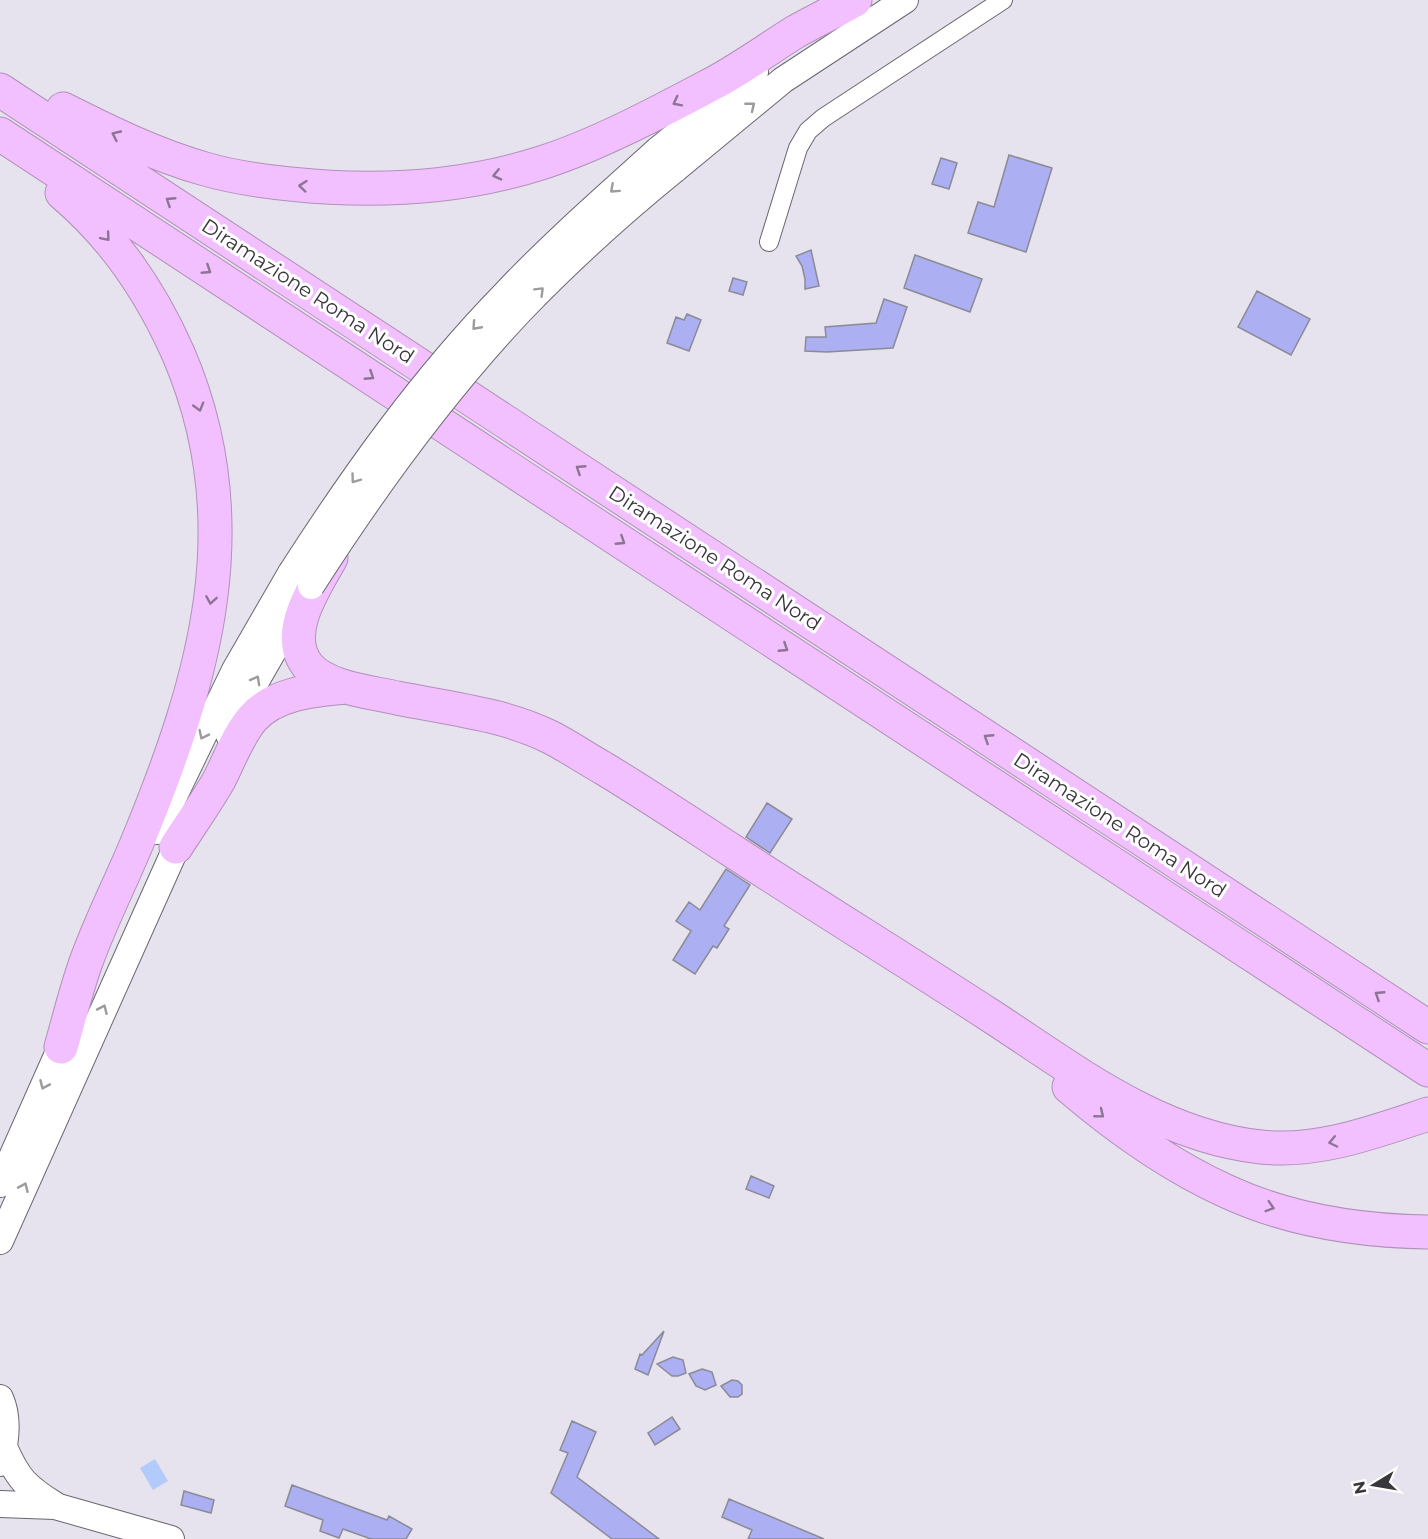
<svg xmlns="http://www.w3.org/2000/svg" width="1428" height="1539" viewBox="0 0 1428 1539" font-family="Montserrat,sans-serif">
	<rect width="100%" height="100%" fill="#e7e3ee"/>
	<path fill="#b2cbfa" d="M 155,1459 L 168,1481 L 153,1490 L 140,1468 Z"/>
	<path fill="#acaff2" stroke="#8a8b95" stroke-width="1.5" d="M 1009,155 L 1052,168 L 1026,252 L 968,233 L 978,202 L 994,207 Z
		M 941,158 L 957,163 L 949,189 L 932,184 Z
		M 811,250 L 819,286 L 805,289 L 805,279 L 802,266 L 796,256 Z
		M 915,255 L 982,279 L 970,312 L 904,288 Z
		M 733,278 L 747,282 L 743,295 L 729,291 Z
		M 1257,291 L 1310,319 L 1291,355 L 1238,327 Z
		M 884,299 L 907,307 L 893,348 L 827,352 L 805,351 L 806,337 L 826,337 L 825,327 L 876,323 Z
		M 687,314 L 701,320 L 689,351 L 667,343 L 676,317 L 684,320 Z
		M 767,803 L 792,819 L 770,853 L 746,837 Z
		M 726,869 L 750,885 L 724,926 L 729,929 L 717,948 L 713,946 L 695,974 L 673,960 L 691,931 L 676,921 L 689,902 L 700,910 Z
		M 751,1176 L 774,1186 L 769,1198 L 746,1189 Z
		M 664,1331 L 648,1375 L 635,1369 L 640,1354 L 642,1355 Z
		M 673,1357 L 683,1360 L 686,1373 L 678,1376 L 672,1376 L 657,1364 Z
		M 702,1369 L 712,1372 L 716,1385 L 705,1390 L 696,1386 L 689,1374 Z
		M 732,1380 L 738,1381 L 742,1385 L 742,1394 L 738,1397 L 730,1397 L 721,1386 Z
		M 672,1417 L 680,1429 L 655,1445 L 648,1433 Z
		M 572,1421 L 596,1432 L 577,1477 L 659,1539 L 612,1539 L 551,1493 L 568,1453 L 560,1450 Z
		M 292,1485 L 387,1520 L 389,1516 L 412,1529 L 406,1539 L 371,1539 L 343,1529 L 339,1538 L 320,1531 L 323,1520 L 285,1506 Z
		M 184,1491 L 214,1500 L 211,1513 L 181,1505 Z
		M 729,1499 L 824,1539 L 748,1539 L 752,1530 L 722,1517 Z"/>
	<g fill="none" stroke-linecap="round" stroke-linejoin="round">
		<g stroke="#69666f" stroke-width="20">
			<path id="street" d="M 769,242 L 798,148 L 808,131 L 823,118 L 1003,0"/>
		</g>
		<g stroke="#69666f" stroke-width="28">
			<path id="secondary" d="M 658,150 L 755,72
				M 674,170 L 783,80 L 905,0
				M 229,735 L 256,681 L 299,606
				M 157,831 L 235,670 L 291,573
				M 0,1184 L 68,1031
				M 0,1241 L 184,830
				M 0,1398 C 9,1418 6,1442 0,1463
				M 4,1447 C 18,1479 26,1487 55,1505
				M 0,1504 L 55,1506 L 171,1539"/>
		</g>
		<g stroke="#b190ba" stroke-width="35">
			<path id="highway" d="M 0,90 L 1428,1027
				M 63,109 C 109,132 155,155 205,169 C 232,177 261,181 290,184 C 375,193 459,189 541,163 C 598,145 661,111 714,83 C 742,68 768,49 795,32 C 815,21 835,11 855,0
				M 0,134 C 476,446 951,760 1428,1070
				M 331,558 C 315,587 282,634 308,666 C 326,688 371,692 397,698 C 447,708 504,714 550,737 C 568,746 585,758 603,768 C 646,794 688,822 731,850 C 817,906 905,960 991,1016 C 1074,1070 1158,1136 1261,1147 C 1318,1153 1374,1132 1428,1114
				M 176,847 C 190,825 206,803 219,780 C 229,761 237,737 252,719 C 274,693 314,690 346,687
				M 61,1047 C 69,1019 76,990 86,962 C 101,920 122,880 139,838 C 205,678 251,521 178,353 C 151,292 113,236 62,193
				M 1069,1087 C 1117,1128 1170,1166 1228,1192 C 1289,1220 1361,1231 1428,1232"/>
		</g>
		<use href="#street" stroke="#fff" stroke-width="18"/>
		<use href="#secondary" stroke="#fff" stroke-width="26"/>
		<use href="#highway" stroke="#f2c0fe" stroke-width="33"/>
		<g stroke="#69666f" stroke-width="28" stroke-linecap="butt">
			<path id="secondary-bridge" d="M 291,573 C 354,475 423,378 505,294 C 553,243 606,197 658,150
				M 311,586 C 373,489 441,395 520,311 C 568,261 620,214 674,170"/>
		</g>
		<use href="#secondary-bridge" stroke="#fff" stroke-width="26"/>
	</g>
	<defs><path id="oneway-chevron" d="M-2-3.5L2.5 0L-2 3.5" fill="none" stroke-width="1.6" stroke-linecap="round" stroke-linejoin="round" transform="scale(1.5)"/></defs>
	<g stroke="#8c7593">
		<use href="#oneway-chevron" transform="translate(677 102) rotate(153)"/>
		<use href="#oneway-chevron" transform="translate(116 135) rotate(-155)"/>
		<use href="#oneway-chevron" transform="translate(497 175) rotate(167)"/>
		<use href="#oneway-chevron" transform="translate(303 186) rotate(-174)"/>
		<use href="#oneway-chevron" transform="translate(170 201) rotate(-147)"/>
		<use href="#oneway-chevron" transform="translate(106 237) rotate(50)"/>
		<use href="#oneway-chevron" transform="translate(207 270) rotate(33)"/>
		<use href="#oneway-chevron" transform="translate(370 376) rotate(33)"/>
		<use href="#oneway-chevron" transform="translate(199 407) rotate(74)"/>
		<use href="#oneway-chevron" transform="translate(580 469) rotate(-147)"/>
		<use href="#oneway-chevron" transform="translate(621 541) rotate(33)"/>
		<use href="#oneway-chevron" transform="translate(211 600) rotate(99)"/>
		<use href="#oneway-chevron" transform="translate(784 648) rotate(33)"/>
		<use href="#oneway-chevron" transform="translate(988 738) rotate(-147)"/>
		<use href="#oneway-chevron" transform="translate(1379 995) rotate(-147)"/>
		<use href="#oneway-chevron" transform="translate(1100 1114) rotate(39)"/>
		<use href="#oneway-chevron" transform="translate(1333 1142) rotate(168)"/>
		<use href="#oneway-chevron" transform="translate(1270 1207) rotate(17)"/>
	</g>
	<g stroke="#9c9b9d">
		<use href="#oneway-chevron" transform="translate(751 106) rotate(-39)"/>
		<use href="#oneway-chevron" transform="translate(614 189) rotate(138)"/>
		<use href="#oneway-chevron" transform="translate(540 291) rotate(-45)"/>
		<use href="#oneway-chevron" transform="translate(476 326) rotate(132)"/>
		<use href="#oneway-chevron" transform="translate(355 479) rotate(126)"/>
		<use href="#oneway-chevron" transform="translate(256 680) rotate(-61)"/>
		<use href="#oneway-chevron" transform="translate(203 735) rotate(116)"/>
		<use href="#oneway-chevron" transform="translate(103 1009) rotate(-66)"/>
		<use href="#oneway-chevron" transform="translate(44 1085) rotate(114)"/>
		<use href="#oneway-chevron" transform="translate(24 1187) rotate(-66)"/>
	</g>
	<g text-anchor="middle" stroke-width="6" stroke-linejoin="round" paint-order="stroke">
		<g font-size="20" fill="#38373b" stroke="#fff">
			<text transform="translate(308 291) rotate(33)" y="7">Diramazione Roma Nord</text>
			<text transform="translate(715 558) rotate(33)" y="7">Diramazione Roma Nord</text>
			<text transform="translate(1120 825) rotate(33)" y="7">Diramazione Roma Nord</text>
		</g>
	</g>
	<g transform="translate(1374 1485) rotate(259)" stroke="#ffffff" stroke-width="4.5" paint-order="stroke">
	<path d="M0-4.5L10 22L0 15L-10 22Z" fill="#38373b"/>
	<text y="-9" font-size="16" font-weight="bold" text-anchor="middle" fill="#38373b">N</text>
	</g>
</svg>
